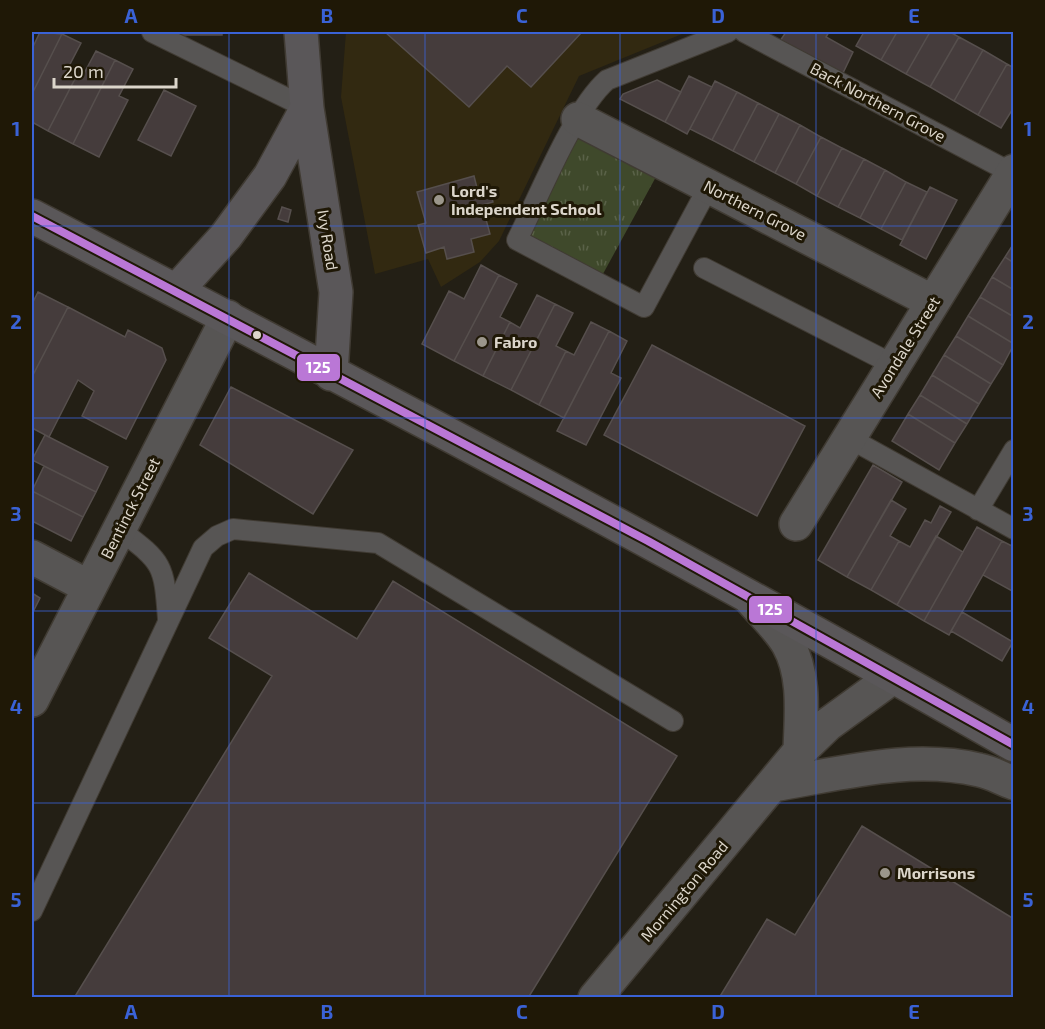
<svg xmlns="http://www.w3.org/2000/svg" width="1045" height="1029" viewBox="0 0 1045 1029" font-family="'Exo 2',sans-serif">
	<defs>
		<pattern id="grass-tufts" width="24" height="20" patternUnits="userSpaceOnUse" patternTransform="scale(1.5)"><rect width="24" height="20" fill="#3f492b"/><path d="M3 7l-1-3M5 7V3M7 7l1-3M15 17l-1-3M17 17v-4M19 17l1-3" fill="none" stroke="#5a6248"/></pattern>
	</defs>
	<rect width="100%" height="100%" fill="#231f15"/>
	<path fill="#322911" d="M 346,32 L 687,32 L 579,76 L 499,241 L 480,262 L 441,287 L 428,259 L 375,274 L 341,97 Z"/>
	<path fill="url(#grass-tufts)" d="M 578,119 L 663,164 L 598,283 L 517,240 Z"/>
	<path fill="#453c3c" stroke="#564f4d" stroke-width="1.5" d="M 40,32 L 62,34 L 32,94 L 32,49 Z
		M 167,32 L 222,32 L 222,35 L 172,35 Z
		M 385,32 L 582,32 L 531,87 L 507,66 L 469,107 Z
		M 786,32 L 829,32 L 826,37 L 853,52 L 843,73 L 780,41 Z
		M 864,32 L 897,32 L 881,60 L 856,46 Z
		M 897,32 L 930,32 L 906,74 L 881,60 Z
		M 930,32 L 950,32 L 959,37 L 930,87 L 906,74 Z
		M 62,34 L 81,43 L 67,70 L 77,75 L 48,131 L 32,122 L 32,94 Z
		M 959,37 L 983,50 L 954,101 L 930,87 Z
		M 983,50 L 1007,64 L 978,115 L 954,101 Z
		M 96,51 L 115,60 L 73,144 L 48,131 L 77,75 L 82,77 Z
		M 115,60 L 133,69 L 119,96 L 128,100 L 99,157 L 73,144 Z
		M 1007,64 L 1014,68 L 1014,107 L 1001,128 L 978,115 Z
		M 689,76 L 712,87 L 687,134 L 665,122 Z
		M 657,80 L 681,92 L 665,122 L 620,99 L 623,94 Z
		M 715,81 L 737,92 L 712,140 L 690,129 Z
		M 164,90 L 196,106 L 171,156 L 138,140 Z
		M 737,92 L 758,103 L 733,151 L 712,140 Z
		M 758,103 L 779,114 L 754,162 L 733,151 Z
		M 779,114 L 800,125 L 775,173 L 754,162 Z
		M 800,125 L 821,137 L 796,184 L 775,173 Z
		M 821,137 L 842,148 L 817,196 L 796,184 Z
		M 842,148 L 864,159 L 838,207 L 817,196 Z
		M 864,159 L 885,170 L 860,218 L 838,207 Z
		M 885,170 L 906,182 L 881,229 L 860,218 Z
		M 474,176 L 478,192 L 489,188 L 493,202 L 482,205 L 490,234 L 471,239 L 474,252 L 447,259 L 444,247 L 426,253 L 418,225 L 426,223 L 417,192 Z
		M 906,182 L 927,192 L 902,240 L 881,229 Z
		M 930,187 L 957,200 L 926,259 L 900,245 Z
		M 282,207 L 291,210 L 288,222 L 278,219 Z
		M 1014,243 L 1014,263 L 1005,257 Z
		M 1005,257 L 1014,263 L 1014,290 L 992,277 Z
		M 481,265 L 499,275 L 454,361 L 422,344 L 449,291 L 464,299 Z
		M 499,275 L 517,284 L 500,317 L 510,322 L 483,376 L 454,361 Z
		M 992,277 L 1014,290 L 1014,317 L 980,297 Z
		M 38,292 L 68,307 L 32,377 L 32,304 Z
		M 537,295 L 555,304 L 511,390 L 483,376 L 510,322 L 520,328 Z
		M 980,297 L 1014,317 L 1014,344 L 968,316 Z
		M 555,304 L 573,313 L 556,346 L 566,351 L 539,405 L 511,390 Z
		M 68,307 L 125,337 L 128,330 L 162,348 L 166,360 L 126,439 L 82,416 L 94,391 L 78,380 L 49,437 L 32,428 L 32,377 Z
		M 968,316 L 1014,344 L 1003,365 L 956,336 Z
		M 591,322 L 609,331 L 564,418 L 539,405 L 566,351 L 574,355 Z
		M 609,331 L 627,341 L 611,373 L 621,378 L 586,445 L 557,431 Z
		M 956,336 L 1003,365 L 991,384 L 944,355 Z
		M 652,345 L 805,426 L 757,516 L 604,435 Z
		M 944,355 L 991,384 L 979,404 L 932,375 Z
		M 932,375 L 979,404 L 967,424 L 920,395 Z
		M 231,387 L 353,450 L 313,514 L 200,445 Z
		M 920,395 L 967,424 L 955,443 L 908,414 Z
		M 908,414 L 955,443 L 939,470 L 892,441 Z
		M 45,435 L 108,467 L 96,492 L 32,460 Z
		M 873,465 L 902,482 L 847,577 L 818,560 Z
		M 44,466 L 96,492 L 83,517 L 32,491 Z
		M 32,491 L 83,517 L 71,541 L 32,521 Z
		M 891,500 L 906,509 L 890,536 L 899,541 L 871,590 L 847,577 Z
		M 940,506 L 951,512 L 897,605 L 871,590 L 899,541 L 910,547 L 925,520 L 931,523 Z
		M 977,527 L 1002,541 L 949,635 L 924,621 Z
		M 936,536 L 963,552 L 924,621 L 897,605 Z
		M 1002,541 L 1014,547 L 1014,592 L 983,575 Z
		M 249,573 L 357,639 L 393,581 L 677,756 L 528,998 L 74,998 L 272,676 L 209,638 Z
		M 32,593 L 40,598 L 32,614 Z
		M 962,612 L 1013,642 L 1002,661 L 951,631 Z
		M 862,826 L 1014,919 L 1014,998 L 719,998 L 767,919 L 795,935 Z"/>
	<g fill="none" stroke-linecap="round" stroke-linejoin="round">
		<g stroke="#403b33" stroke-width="22">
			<path id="lane" d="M 152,32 L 307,108
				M 744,32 L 1012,173
				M 709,186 L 644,307 L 517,240 C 539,197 573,110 607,80 L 728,32
				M 704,268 L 894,365
				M 849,438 L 1014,529
				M 978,510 L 1014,450
				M 119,529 C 163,563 164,563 168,619
				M 32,911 L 203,548 L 217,536 L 233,529 L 378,543 L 673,721"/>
		</g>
		<g stroke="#403b33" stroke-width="36">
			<path id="street" d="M 578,119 L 933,302
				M 796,524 L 1014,171
				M 32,557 L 89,587
				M 749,597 C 761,612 779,628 788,644 C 806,676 801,716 800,751
				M 32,700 L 228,317
				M 772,785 C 840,774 910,754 979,770 C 991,772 1002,779 1014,783
				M 595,998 L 800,751 L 827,725 L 893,677"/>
		</g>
		<g stroke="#403b33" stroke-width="36">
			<path id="secondary" d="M 301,32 L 307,108 L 336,292 L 331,374
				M 32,216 C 361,387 691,560 1014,745
				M 177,290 L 226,236 L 270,176 L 307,108"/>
		</g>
		<use href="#lane" stroke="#575554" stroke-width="20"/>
		<use href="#street" stroke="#575554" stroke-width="33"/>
		<use href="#secondary" stroke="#5a5759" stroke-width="33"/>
		<g stroke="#1f1806" stroke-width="12">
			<path id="bus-1" d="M 32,216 L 648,541 L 1014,745"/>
		</g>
		<use href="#bus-1" stroke="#ba77d6" stroke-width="8"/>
	</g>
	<path fill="none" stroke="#3a62d6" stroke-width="1.5" stroke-opacity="0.55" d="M 229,32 L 229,998M 425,32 L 425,998M 620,32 L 620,998M 816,32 L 816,998M 32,226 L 1014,226M 32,418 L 1014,418M 32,611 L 1014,611M 32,803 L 1014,803"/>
	<g fill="#9b968b" stroke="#1f1806" stroke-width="2">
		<circle cx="439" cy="200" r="6"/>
		<circle cx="482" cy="342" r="6"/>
		<circle cx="885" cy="873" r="6"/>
	</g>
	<circle fill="#dcd6cb" stroke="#1f1806" stroke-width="2" cx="257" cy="335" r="5"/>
	<g text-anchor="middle" stroke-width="6" stroke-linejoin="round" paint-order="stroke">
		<g font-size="16" fill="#dcd6cb" stroke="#1f1806">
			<text transform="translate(878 102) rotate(28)" y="6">Back Northern Grove</text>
			<text transform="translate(755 210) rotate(27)" y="6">Northern Grove</text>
			<text transform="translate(328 240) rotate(81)" y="6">Ivy Road</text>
			<text transform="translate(905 347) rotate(-58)" y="6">Avondale Street</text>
			<text transform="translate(130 508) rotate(-63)" y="6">Bentinck Street</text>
			<text transform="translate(684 891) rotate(-50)" y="6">Mornington Road</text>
		</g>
		<g font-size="16" font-weight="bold" fill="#dcd6cb" stroke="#1f1806" text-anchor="start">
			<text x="451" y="197">Lord's<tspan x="451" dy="18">Independent School</tspan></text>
			<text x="494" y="348">Fabro</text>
			<text x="897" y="879">Morrisons</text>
		</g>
	</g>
	<g stroke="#1f1806" stroke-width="2">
		<rect x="296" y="353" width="45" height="29" rx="6" fill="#ba77d6"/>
		<rect x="748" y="595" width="45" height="29" rx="6" fill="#ba77d6"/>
	</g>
	<g font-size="16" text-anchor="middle" font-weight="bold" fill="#fff">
		<text x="318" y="373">125</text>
		<text x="770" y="615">125</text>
	</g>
	<rect width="1045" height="1029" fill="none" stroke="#1f1806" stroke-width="66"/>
	<path d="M54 78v9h122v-9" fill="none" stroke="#dcd6cb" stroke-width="3"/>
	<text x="63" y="78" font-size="18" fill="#dcd6cb" stroke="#1f1806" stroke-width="4.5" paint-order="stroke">20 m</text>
	<rect x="33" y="33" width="979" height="963" fill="none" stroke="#3a62d6" stroke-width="2"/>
	<g font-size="20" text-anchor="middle" font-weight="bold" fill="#3a62d6">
		<text x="131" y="23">A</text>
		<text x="327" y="23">B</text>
		<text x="522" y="23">C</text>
		<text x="718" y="23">D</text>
		<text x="914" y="23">E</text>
		<text x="16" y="136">1</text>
		<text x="1028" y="136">1</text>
		<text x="16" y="329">2</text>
		<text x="1028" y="329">2</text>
		<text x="16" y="521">3</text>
		<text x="1028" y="521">3</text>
		<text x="16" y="714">4</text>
		<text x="1028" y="714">4</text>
		<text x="16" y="907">5</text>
		<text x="1028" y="907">5</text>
		<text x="131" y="1019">A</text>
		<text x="327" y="1019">B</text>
		<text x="522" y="1019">C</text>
		<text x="718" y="1019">D</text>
		<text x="914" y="1019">E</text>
	</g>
</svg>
